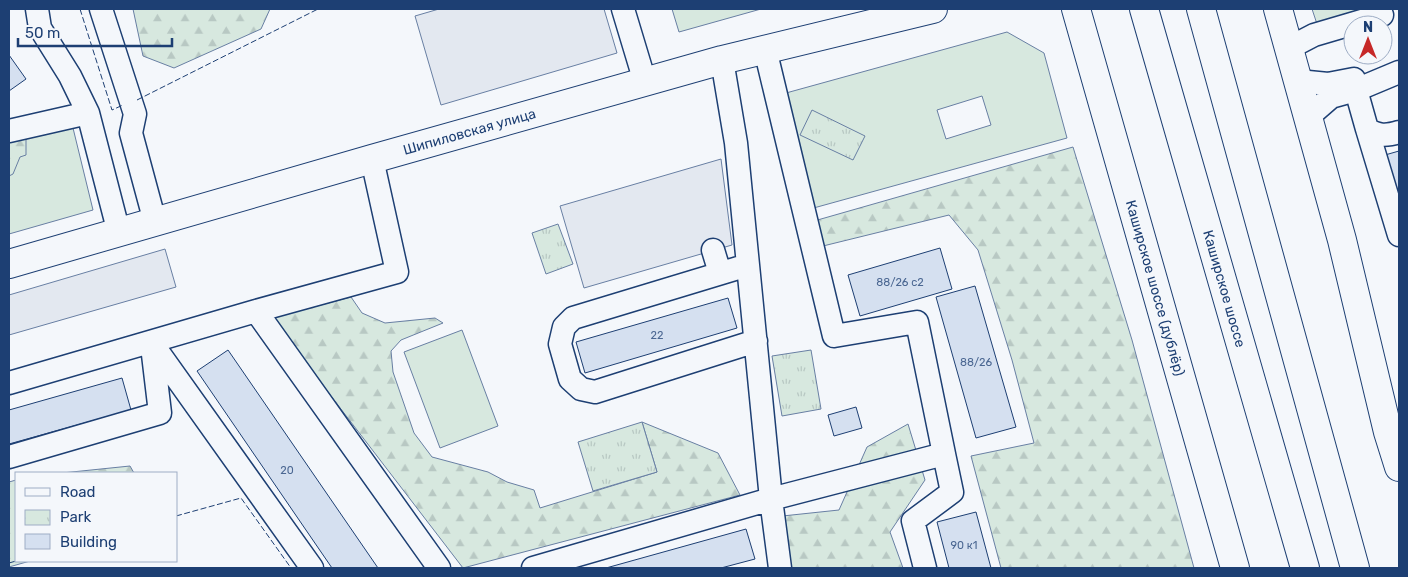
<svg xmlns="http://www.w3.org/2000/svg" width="1408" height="577" viewBox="0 0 1408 577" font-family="Rubik,sans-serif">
	<defs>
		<pattern id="forest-firs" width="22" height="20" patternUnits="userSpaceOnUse" patternTransform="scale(1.25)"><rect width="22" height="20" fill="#d7e8df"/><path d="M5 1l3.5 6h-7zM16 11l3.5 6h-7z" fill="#b8c8c3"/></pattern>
		<pattern id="park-tufts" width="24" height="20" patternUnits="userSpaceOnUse" patternTransform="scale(1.25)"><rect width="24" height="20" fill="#d7e8df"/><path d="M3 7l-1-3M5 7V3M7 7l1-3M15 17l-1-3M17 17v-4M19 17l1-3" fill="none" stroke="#b8c8c3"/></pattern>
	</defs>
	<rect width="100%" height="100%" fill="#f4f7fb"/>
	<path fill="#d7e8df" stroke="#687fa3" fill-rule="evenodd" d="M 672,9 L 761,9 L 679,32 Z
		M 1312,9 L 1364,9 L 1318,27 Z
		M 1007,32 L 1044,53 L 1067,138 L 810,209 L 786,93 ZM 982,96 L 991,125 L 946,139 L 937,110 Z
		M 73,128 L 93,210 L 9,234 L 9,142 Z
		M 462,330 L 498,426 L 440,448 L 404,352 Z"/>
	<path fill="url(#forest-firs)" stroke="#687fa3" d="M 133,9 L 270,9 L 261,29 L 174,68 L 143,56 Z
		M 26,134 L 26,155 L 20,157 L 13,174 L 9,176 L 9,136 Z
		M 1073,147 L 1132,340 L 1194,568 L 1001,568 L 971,456 L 1034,443 L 1012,360 L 978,250 L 949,215 L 823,246 L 814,221 Z
		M 351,297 L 362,313 L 385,323 L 435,318 L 443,323 L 401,340 L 391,351 L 393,372 L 414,433 L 432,457 L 488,472 L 507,482 L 534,490 L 540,508 L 657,472 L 642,422 L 718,453 L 740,495 L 463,568 L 271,318 Z
		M 908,424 L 925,480 L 890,532 L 903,568 L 788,568 L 773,517 L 839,510 L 867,447 Z
		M 130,466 L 134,473 L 62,473 Z
		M 16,480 L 16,561 L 30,561 L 9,567 L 9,482 Z"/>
	<path fill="url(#park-tufts)" stroke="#687fa3" d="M 812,110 L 865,136 L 853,160 L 800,135 Z
		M 558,224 L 573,264 L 546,274 L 532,233 Z
		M 811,350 L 821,409 L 782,416 L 772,356 Z
		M 642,422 L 657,472 L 593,491 L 578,442 Z"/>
	<path fill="#e3e8f0" stroke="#687fa3" d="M 439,9 L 604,9 L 617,53 L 441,105 L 415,16 Z
		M 721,159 L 732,245 L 584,288 L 560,206 Z
		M 165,249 L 176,287 L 9,335 L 9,295 Z"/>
	<path fill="#d5e0f0" stroke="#1d3f73" d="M 9,55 L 26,79 L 9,91 Z
		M 1399,151 L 1399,203 L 1385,155 Z
		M 940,248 L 952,289 L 860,316 L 848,275 Z
		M 975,286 L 1016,427 L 976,438 L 936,297 Z
		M 728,298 L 737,328 L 585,373 L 576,342 Z
		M 228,350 L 378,568 L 332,568 L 197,371 Z
		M 122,378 L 131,410 L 9,444 L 9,410 Z
		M 856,407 L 862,428 L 834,436 L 828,415 Z
		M 976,512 L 991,568 L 949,568 L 937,522 Z
		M 746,529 L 755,559 L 721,568 L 606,568 Z"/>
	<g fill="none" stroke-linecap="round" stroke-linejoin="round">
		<g stroke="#1d3f73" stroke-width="25">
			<path id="minor" d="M 37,9 L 40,28 L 70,76 L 88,113 L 119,233
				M 101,9 L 135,114 L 131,133 L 155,222
				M 623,9 L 645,82
				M 1289,48 L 1314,35 L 1382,15
				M 765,49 L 834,336 L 917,322 L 944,454 L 771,499 L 780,568
				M 1298,81 L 1328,84 L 1354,79
				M 1356,90 L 1367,129 C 1378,136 1386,136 1399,132
				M 1308,117 L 1331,97 L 1356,90 L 1399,72
				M 1367,129 L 1399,235
				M 9,131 L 88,113
				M 372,159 L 397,272 L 256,311 L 439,568
				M 713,250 L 720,273
				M 748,265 L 573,318 L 564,327 L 560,344 L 570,379 L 581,389 L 595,392 L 756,341
				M 151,342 L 312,568
				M 9,383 L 256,311
				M 9,457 L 160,413 L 152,346
				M 533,568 L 771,499 L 736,143 L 722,60
				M 925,568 L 913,521 L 952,492 L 944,454"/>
		</g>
		<g stroke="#1d3f73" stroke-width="30">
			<g id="major">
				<path id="s1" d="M 1076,9 L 1235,568"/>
				<path id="s2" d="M 1144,9 L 1305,568"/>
				<path d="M 1201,9 L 1355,568"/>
				<path d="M 1278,9 L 1342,240 L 1388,432 L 1399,467"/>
				<path id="s3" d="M 9,264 L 372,159 L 722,60 L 933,9"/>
			</g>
		</g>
		<use href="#minor" stroke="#f4f7fb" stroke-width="22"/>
		<use href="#major" stroke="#f4f7fb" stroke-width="28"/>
		<path stroke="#1d3f73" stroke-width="1" stroke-dasharray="6 2.5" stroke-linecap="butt" d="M 80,9 L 112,110 L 123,105
			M 137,100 L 318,9
			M 176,516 L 241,498 L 291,568
			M 9,563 L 16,561"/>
	</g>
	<g text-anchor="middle" stroke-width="4" stroke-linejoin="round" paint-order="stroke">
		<g font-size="11" fill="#4b6792">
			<text x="900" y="286">88/26 с2</text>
			<text x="657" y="339">22</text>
			<text x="976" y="366">88/26</text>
			<text x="287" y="474">20</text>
			<text x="964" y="549">90 к1</text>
		</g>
		<g font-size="14" fill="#1d3f73" stroke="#f4f7fb">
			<text dy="5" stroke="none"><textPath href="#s3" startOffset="479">Шипиловская улица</textPath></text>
			<text dy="5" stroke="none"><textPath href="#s2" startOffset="291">Каширское шоссе</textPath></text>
			<text dy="5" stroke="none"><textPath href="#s1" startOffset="290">Каширское шоссе (дублёр)</textPath></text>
		</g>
	</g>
	<rect width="1408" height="577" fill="none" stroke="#1d3f73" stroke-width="20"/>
	<rect x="15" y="472" width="162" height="90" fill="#f4f7fb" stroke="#9eadc5"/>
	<rect x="25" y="488" width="25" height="8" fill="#f4f7fb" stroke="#9eadc5"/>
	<text x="60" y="497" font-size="15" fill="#1d3f73">Road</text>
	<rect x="25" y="510" width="25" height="15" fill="url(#park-tufts)" stroke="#9eadc5"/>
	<text x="60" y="522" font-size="15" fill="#1d3f73">Park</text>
	<rect x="25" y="534" width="25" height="15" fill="#d5e0f0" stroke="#9eadc5"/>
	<text x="60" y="547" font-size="15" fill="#1d3f73">Building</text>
	<g transform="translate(1368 40)"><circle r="24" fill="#f4f7fb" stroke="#9eadc5"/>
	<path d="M0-4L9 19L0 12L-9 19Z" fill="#c62828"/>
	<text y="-8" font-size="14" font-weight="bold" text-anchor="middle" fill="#1d3f73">N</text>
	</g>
	<path d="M18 38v8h154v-8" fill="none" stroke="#1d3f73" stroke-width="2.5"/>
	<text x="25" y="38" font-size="15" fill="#1d3f73" stroke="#f4f7fb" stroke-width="4" paint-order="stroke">50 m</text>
</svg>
